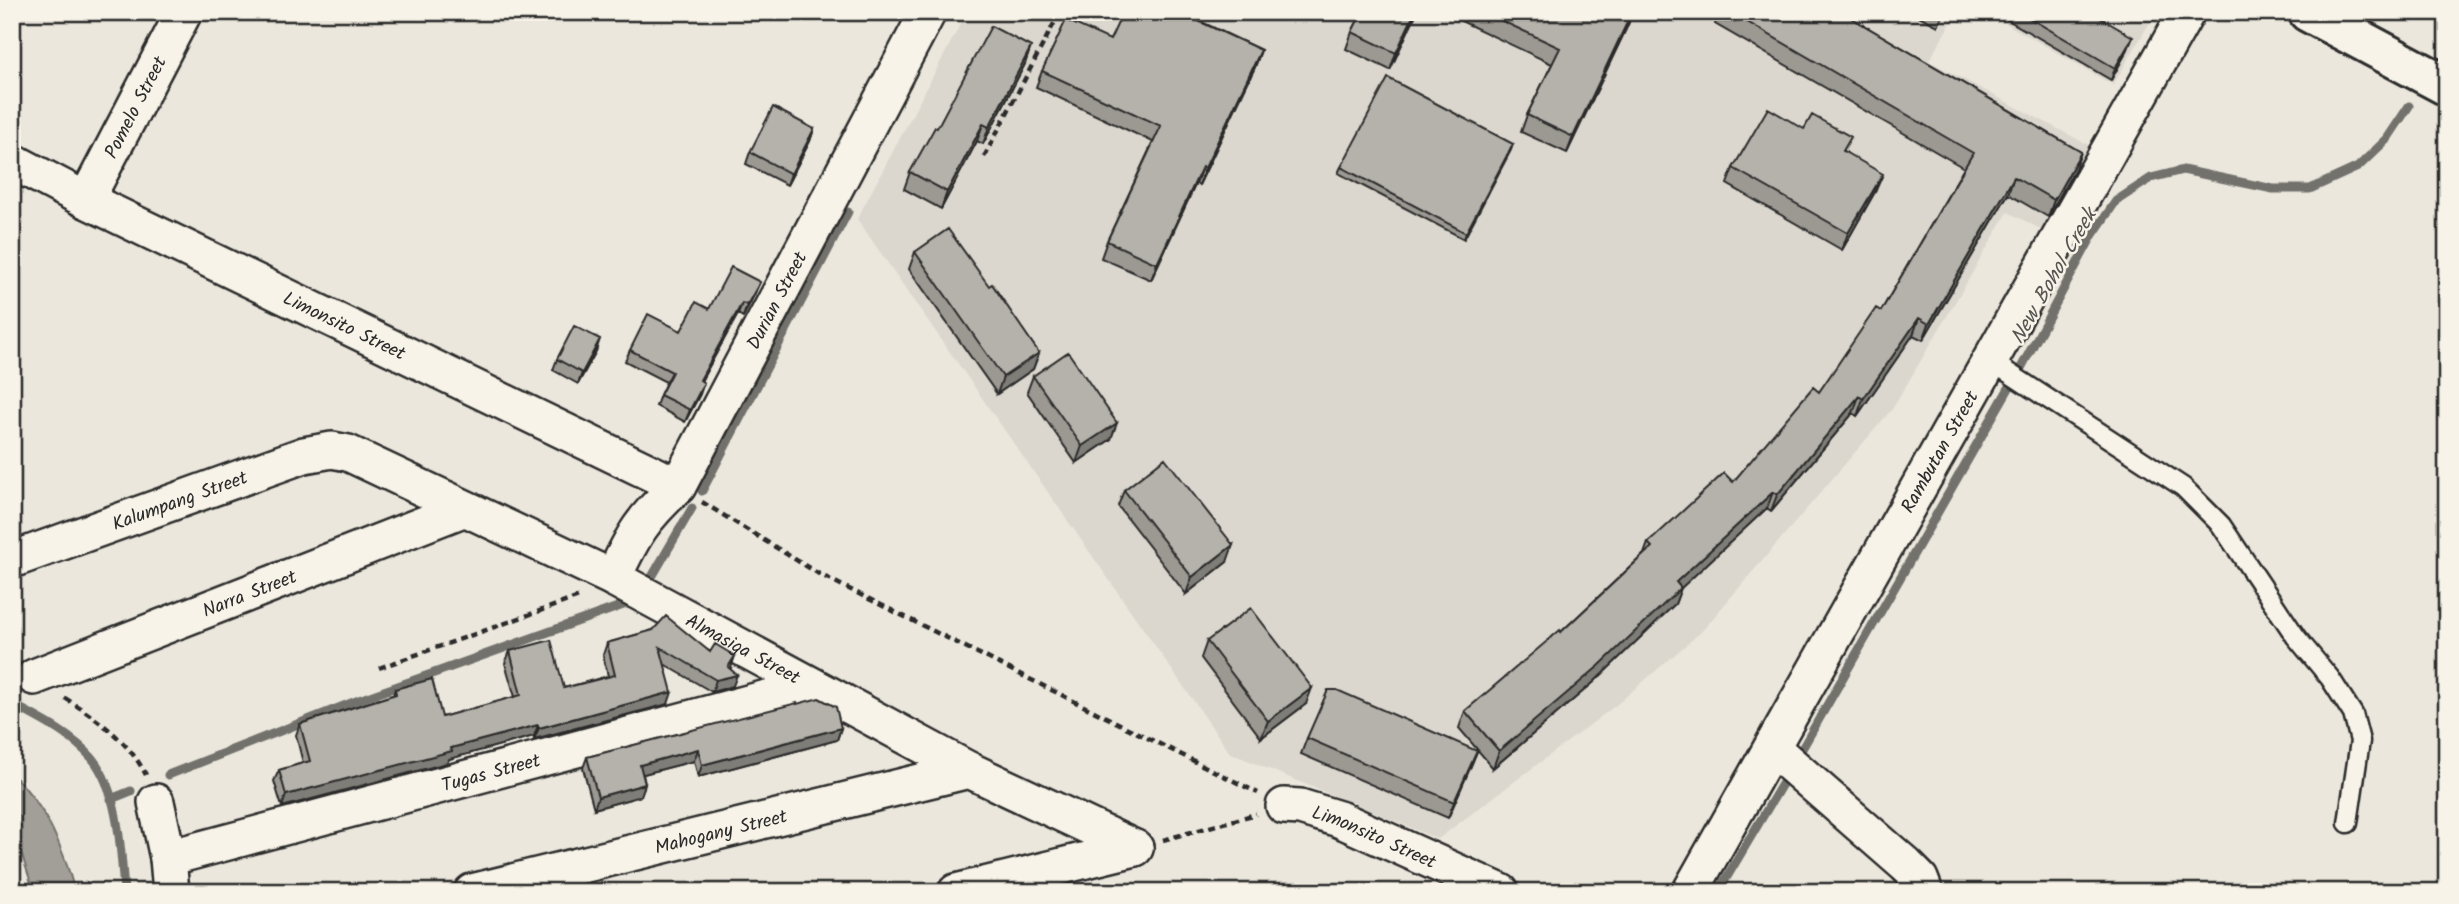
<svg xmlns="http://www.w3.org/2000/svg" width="2459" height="904" viewBox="0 0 2459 904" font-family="Kalam,sans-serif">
	<rect width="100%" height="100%" fill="#ebe7dd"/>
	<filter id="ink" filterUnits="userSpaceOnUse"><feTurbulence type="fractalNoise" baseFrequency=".0143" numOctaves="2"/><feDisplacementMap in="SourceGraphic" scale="14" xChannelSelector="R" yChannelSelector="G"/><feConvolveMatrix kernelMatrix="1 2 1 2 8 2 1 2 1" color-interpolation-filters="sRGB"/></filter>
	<g filter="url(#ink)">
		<path fill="#dbd7ce" d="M 967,12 L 1957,12 L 1929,61 L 2098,150 L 2050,234 L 2008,212 L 1893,408 L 1702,631 L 1615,706 L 1438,839 L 1230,753 L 857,219 Z
			M 1986,12 L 2156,12 L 2113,85 Z"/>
		<path fill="#a29f98" stroke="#72716c" stroke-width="2" d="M 12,774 C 46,806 63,847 75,892 L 34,892 L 19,846 L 12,836 Z"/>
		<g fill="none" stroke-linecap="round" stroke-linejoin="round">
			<path stroke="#72716c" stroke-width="9" d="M 2021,368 L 2092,236 L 2116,201 L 2151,178 L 2183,170 L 2273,189 L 2310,189 L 2358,167 L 2387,139 L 2409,106
				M 702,491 L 848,212
				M 649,582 L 692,508
				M 12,704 C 40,719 71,734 92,758 C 119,791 121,851 124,892
				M 1799,754 L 2009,388
				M 168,775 L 359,700 L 629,603
				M 111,799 L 131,791
				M 1718,892 L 1788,774"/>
			<g stroke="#2b2b2b" stroke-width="23">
				<path id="lane" d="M 1989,360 L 2183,487 L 2221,525 L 2296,637 L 2330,678 L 2353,714 L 2360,741 L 2348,823"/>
			</g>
			<g stroke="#2b2b2b" stroke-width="40">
				<g id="street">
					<path id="s1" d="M 12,161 L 86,200 L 678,486"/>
					<path id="s2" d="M 86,200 L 184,12"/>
					<path id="s3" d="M 12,560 L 304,455 L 332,450 L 348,453 L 613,578 L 969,770 L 1135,848"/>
					<path id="s4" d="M 613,578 C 633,535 642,519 678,486 L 928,12"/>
					<path id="s5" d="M 34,677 L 463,509"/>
					<path d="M 1772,748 L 1906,865 L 1920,879 L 1925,892"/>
					<path d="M 156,802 L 168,858 L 171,892"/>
					<path id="s6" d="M 1284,806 L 1300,807 L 1339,819 L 1501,892"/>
					<path id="s7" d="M 168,858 L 812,686"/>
					<path id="s8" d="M 472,892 L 969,770"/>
					<path d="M 956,892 L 1135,848"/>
					<path id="s9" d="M 1690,892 L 2187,12"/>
				</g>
			</g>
			<g stroke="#2b2b2b" stroke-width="44">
				<path id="highway" d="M 2308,12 L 2447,86"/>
			</g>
			<path stroke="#2b2b2b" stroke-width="4.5" stroke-dasharray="7 5" stroke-linecap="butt" d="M 984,157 L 1060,12
				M 702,502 L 819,574 L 1258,793
				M 379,668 L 579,597
				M 65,698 C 98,720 128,740 146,775
				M 1163,840 L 1256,814"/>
			<use href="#lane" stroke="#f7f3e8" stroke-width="18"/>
			<use href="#street" stroke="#f7f3e8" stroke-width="35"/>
			<use href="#highway" stroke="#f7f3e8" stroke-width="38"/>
		</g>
		<path fill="#9c9993" stroke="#2b2b2b" stroke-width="2" d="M 1362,12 L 1417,12 L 1390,70 L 1346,49 L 1352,32 Z
			M 1442,12 L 1632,12 L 1628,25 L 1567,153 L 1521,132 L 1527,115 L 1552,64 Z
			M 1719,12 L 1841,12 L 2081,152 L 2075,169 L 2048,217 L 2008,194 L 1923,340 L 1913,335 L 1857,416 L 1853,413 L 1771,511 L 1767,508 L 1681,588 L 1675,604 L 1594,682 L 1493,768 L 1459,728 L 1465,711 L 1561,632 L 1644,554 L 1648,543 L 1733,482 L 1819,392 L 1881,311 L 1964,168 L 1715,24 Z
			M 1911,12 L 1945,12 L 1938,26 Z
			M 1994,12 L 2090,12 L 2128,49 L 2111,80 Z
			M 1185,14 L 1261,50 L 1255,67 L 1199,185 L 1196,183 L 1151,280 L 1101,258 L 1107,241 L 1153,142 L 1036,87 L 1042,71 L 1110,40 Z
			M 1025,64 L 983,144 L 977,141 L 941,209 L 904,189 L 910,172 Z
			M 814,129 L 810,141 L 787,185 L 746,164 L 750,152 Z
			M 1513,144 L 1464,239 L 1338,173 L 1341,167 Z
			M 1846,152 L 1876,190 L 1842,250 L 1727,184 L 1733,168 Z
			M 915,252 L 989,286 L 1039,353 L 1033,369 L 997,394 L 909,269 Z
			M 755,293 L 743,317 L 738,314 L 701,381 L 700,394 L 685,422 L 656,406 L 660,395 L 666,382 L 625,361 L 630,350 L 681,331 L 709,309 Z
			M 596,351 L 578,384 L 553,370 L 557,359 Z
			M 1033,376 L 1111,439 L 1076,463 L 1027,392 Z
			M 1124,490 L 1227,562 L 1186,594 L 1118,506 Z
			M 653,630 L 730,669 L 733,686 L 712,692 L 664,664 L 668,704 L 534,739 L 534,736 L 449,759 L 447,763 L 282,807 L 274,781 L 279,770 L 303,763 L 296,735 L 300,724 L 393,695 L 395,689 L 442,717 L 515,697 L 505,663 L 510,651 L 564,688 L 608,676 L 603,655 L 607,643 Z
			M 1207,641 L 1306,704 L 1261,738 L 1201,658 Z
			M 797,704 L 841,728 L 837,740 L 698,777 L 694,761 L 643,774 L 645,784 L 641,796 L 594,809 L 583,768 L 587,757 Z
			M 1307,738 L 1477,751 L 1470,768 L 1448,818 L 1301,754 Z"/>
		<path fill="#7f7d78" stroke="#2b2b2b" stroke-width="2" d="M 1415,12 L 1417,12 L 1390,70 L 1396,53 Z
			M 1632,12 L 1628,25 L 1567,153 L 1573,137 Z
			M 2133,37 L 2128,49 L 2111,80 L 2115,68 Z
			M 1031,47 L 1025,64 L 983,144 L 989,127 Z
			M 1261,50 L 1255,67 L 1199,185 L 1205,168 Z
			M 983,124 L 977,141 L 941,209 L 947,192 Z
			M 814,129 L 810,141 L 787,185 L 791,174 Z
			M 1513,144 L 1511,150 L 1464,239 L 1466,233 Z
			M 2081,152 L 2075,169 L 2048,217 L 2054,200 Z
			M 1202,167 L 1196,183 L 1151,280 L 1157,264 Z
			M 1883,174 L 1876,190 L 1842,250 L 1848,233 Z
			M 2014,177 L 2008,194 L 1923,340 L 1929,324 Z
			M 760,282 L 755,293 L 743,317 L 747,305 Z
			M 742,303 L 738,314 L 695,392 L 700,380 Z
			M 1919,318 L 1913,335 L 1857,416 L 1863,399 Z
			M 600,339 L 596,351 L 578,384 L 582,373 Z
			M 1039,353 L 1033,369 L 997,394 L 1003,377 Z
			M 704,383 L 700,394 L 685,422 L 690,410 Z
			M 1859,396 L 1853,413 L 1771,511 L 1777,495 Z
			M 1117,423 L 1111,439 L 1076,463 L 1082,446 Z
			M 1773,492 L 1767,508 L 1681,588 L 1675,604 L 1594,682 L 1493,768 L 1499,751 L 1676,582 Z
			M 1233,545 L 1227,562 L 1186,594 L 1192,577 Z
			M 735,656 L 731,668 L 724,678 L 737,675 L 733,686 L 712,692 L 716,680 L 728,667 Z
			M 1312,688 L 1306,704 L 1261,738 L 1268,721 Z
			M 672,692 L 668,704 L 534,739 L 539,728 Z
			M 538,725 L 534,736 L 449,759 L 447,763 L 282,807 L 286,795 L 451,748 Z
			M 841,728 L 837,740 L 698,777 L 702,765 Z
			M 698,749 L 694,761 L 636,776 L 640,765 Z
			M 1477,751 L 1470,768 L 1448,818 L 1454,802 Z
			M 645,784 L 641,796 L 594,809 L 598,797 Z"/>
		<path fill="#b5b2ab" stroke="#2b2b2b" stroke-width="2" d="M 1123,12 L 1184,12 L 1183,14 L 1261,50 L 1205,168 L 1202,167 L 1157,264 L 1107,241 L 1161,126 L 1042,71 L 1066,20 L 1110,40 Z
			M 1362,12 L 1415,12 L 1396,53 L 1352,32 Z
			M 1483,12 L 1632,12 L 1573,137 L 1527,115 L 1560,48 Z
			M 1730,12 L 1841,12 L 2081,152 L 2054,200 L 2014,177 L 1929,324 L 1919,318 L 1863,399 L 1859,396 L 1777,495 L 1773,492 L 1676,582 L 1681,588 L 1600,665 L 1499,751 L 1465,711 L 1560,630 L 1561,632 L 1652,547 L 1648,543 L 1724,473 L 1733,482 L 1813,387 L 1819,392 L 1876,308 L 1881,311 L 1973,153 Z
			M 2019,12 L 2090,12 L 2133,37 L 2115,68 Z
			M 991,26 L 1031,47 L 989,127 L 983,124 L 947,192 L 910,172 L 935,127 L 937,128 Z
			M 1388,78 L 1513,144 L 1466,233 L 1341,167 Z
			M 773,107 L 814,129 L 791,174 L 750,152 Z
			M 1768,108 L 1804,129 L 1812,115 L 1851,137 L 1843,151 L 1883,174 L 1848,233 L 1733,168 Z
			M 948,229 L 989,286 L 992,284 L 1039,353 L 1003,377 L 915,252 Z
			M 731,267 L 760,282 L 747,305 L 742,303 L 700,380 L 704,383 L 690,410 L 660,395 L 672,372 L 630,350 L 648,314 L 681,331 L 696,302 L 709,309 Z
			M 574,326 L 600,339 L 582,373 L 557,359 Z
			M 1068,352 L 1117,423 L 1082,446 L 1033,376 Z
			M 1165,458 L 1233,545 L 1192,577 L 1124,490 Z
			M 1251,608 L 1312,688 L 1268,721 L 1207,641 Z
			M 666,616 L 710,652 L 715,644 L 735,656 L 728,667 L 737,675 L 716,680 L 660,647 L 672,692 L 539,728 L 538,725 L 451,748 L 452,751 L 286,795 L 279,770 L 310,761 L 300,724 L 396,694 L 395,689 L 432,679 L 442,717 L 521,695 L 510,651 L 551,640 L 564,688 L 615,675 L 607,643 L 653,630 Z
			M 1328,690 L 1337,690 L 1477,751 L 1454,802 L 1307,738 Z
			M 819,698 L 836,707 L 841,728 L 702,765 L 698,749 L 640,765 L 645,784 L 598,797 L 587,757 L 797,703 L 797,704 Z"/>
	</g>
	<g text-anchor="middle" stroke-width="5" stroke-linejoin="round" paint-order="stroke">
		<g font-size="19" fill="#2b2b2b" stroke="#f7f3e8">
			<text dy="7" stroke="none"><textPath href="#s2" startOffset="105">Pomelo Street</textPath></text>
			<text dy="7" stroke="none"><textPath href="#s4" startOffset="324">Durian Street</textPath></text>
			<text dy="7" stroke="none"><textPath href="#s1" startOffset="371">Limonsito Street</textPath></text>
			<text dy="7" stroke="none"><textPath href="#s9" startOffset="506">Rambutan Street</textPath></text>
			<text dy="7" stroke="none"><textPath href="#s3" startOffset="178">Kalumpang Street</textPath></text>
			<text dy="7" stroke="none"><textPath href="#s5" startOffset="231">Narra Street</textPath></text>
			<text dy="7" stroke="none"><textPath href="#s3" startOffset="796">Almasiga Street</textPath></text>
			<text dy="7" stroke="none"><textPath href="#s7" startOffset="334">Tugas Street</textPath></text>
			<text dy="7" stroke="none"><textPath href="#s8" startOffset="256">Mahogany Street</textPath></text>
			<text dy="7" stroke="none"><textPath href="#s6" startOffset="96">Limonsito Street</textPath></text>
		</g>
		<g font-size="21" font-style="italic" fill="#555451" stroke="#f7f3e8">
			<text transform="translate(2053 276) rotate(-60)" y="7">New Bohol Creek</text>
		</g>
	</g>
	<rect width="2459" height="904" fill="none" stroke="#f7f3e8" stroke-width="42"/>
	<rect x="21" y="21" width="2417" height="862" fill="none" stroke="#2b2b2b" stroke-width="2.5" filter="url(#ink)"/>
</svg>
